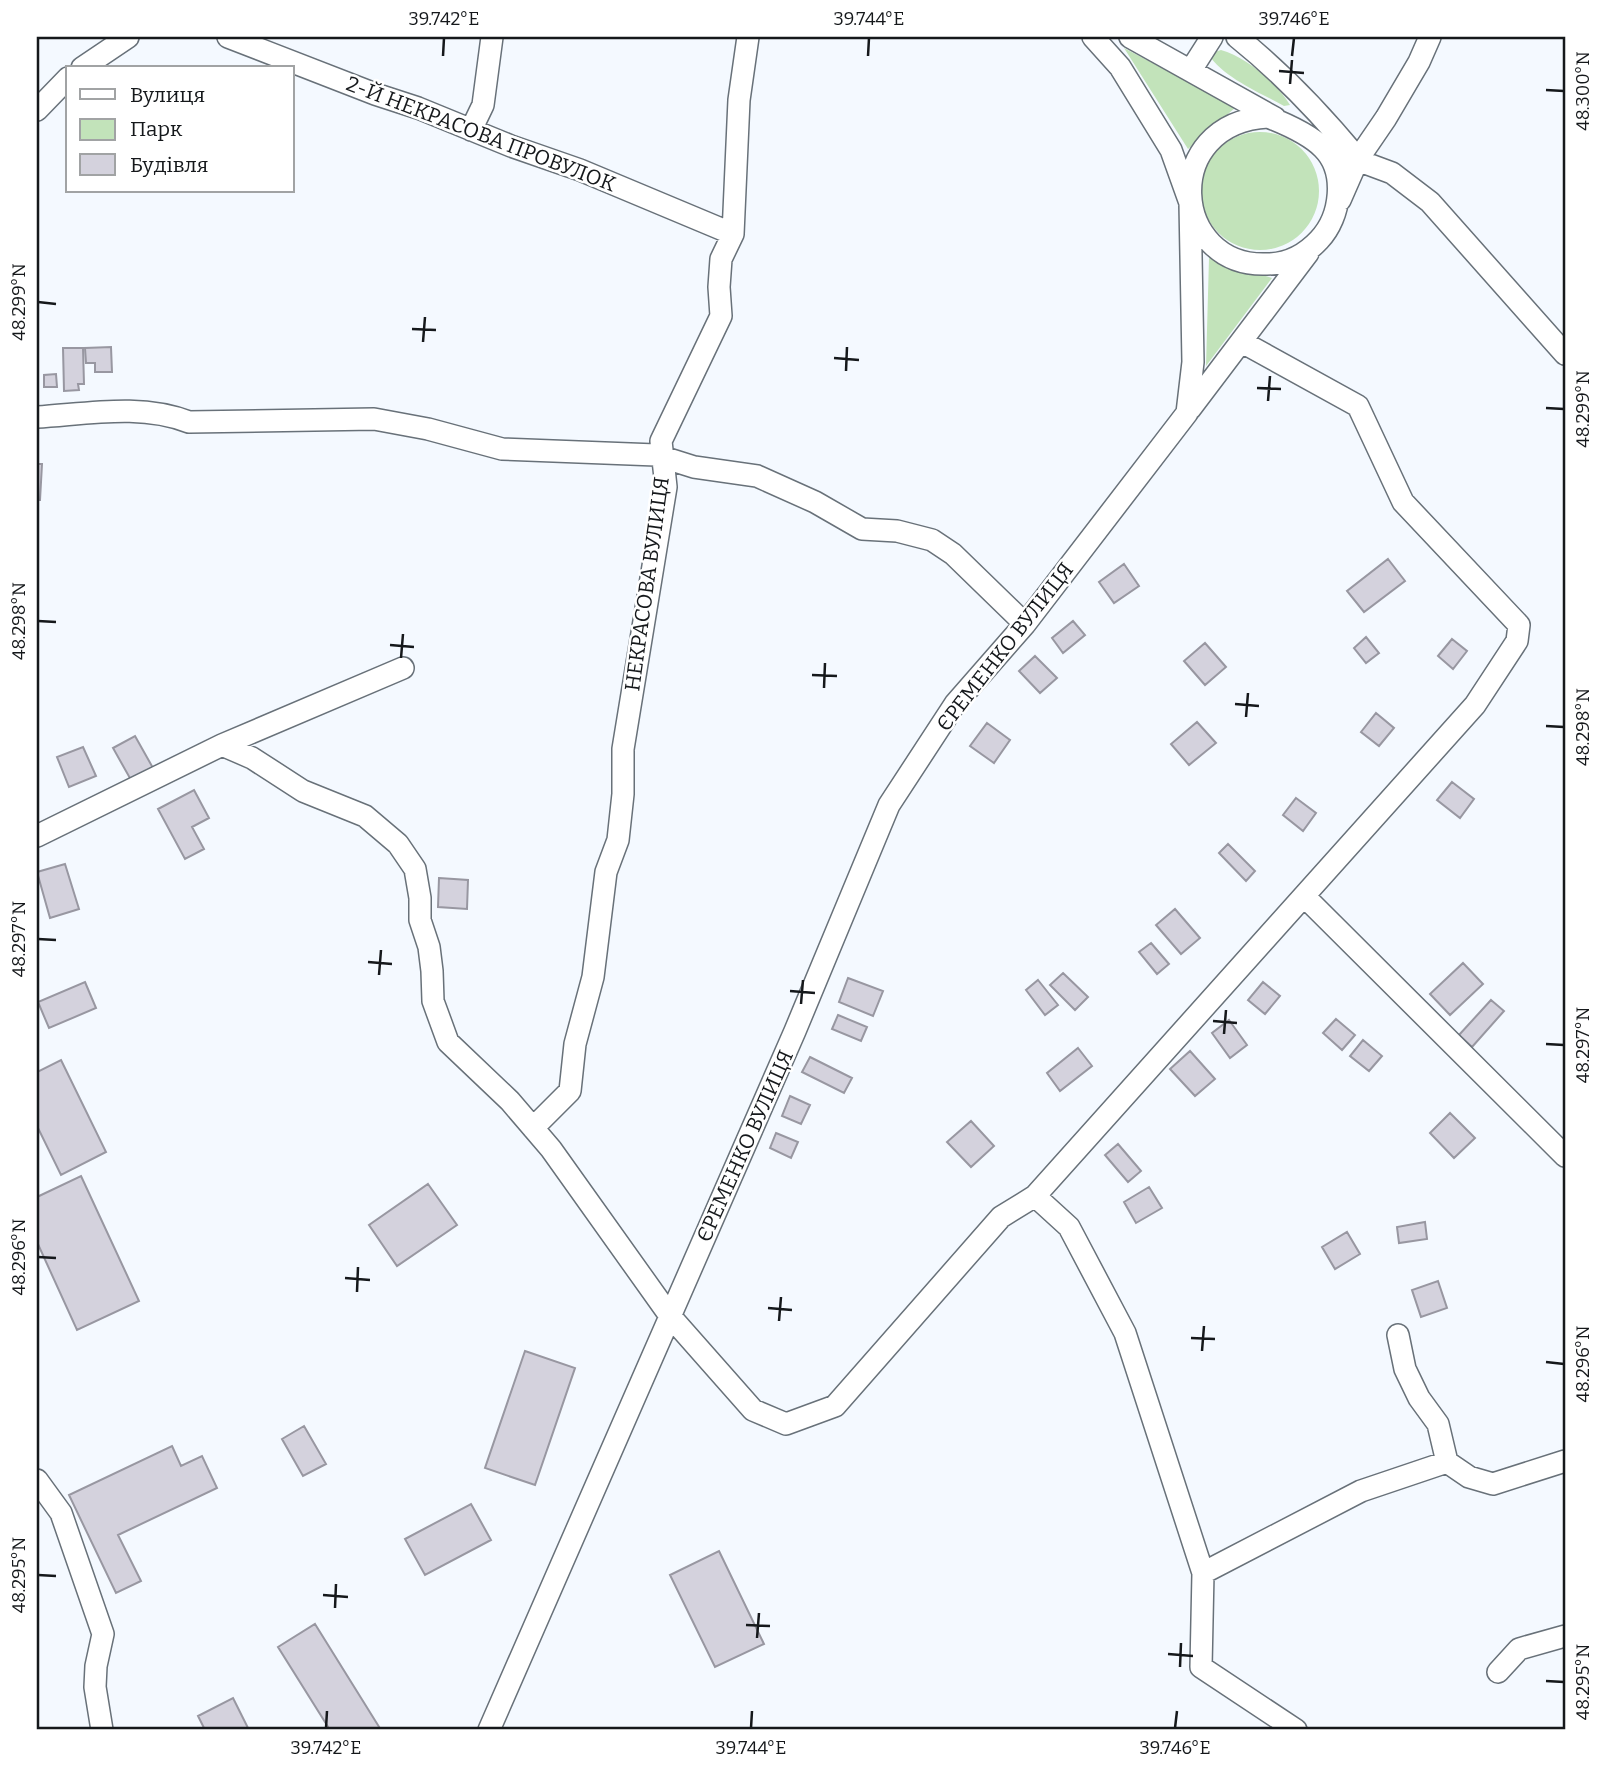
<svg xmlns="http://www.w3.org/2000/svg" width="1602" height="1767" viewBox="0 0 1602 1767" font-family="Bitter,serif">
	<rect width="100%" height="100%" fill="#f4f9ff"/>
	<path fill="#c2e3ba" d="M 1124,48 L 1236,107 L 1188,149 Z
		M 1221,50 C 1245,56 1278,84 1290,105 L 1284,106 C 1259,92 1224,78 1208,54 Z
		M1201 191a59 59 0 1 1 118 0a59 59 0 1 1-118 0Z
		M 1209,258 L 1272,278 L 1206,366 Z"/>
	<path fill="#d4d2dd" stroke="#9897a1" stroke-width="2" d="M 111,347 L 112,372 L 95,372 L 95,363 L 86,363 L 85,348 Z
		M 63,348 L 83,348 L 84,384 L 78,384 L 79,390 L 64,391 Z
		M 56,374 L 57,387 L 44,387 L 44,375 Z
		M 37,464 L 42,464 L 40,500 L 37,500 Z
		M 1388,559 L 1405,581 L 1364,612 L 1347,591 Z
		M 1124,564 L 1139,586 L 1114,603 L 1099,582 Z
		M 1073,621 L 1085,635 L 1063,653 L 1052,638 Z
		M 1366,637 L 1379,653 L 1366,663 L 1354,648 Z
		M 1452,639 L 1467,651 L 1453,669 L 1438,656 Z
		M 1205,643 L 1226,667 L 1205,685 L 1184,661 Z
		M 1035,656 L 1057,678 L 1040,693 L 1019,671 Z
		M 1376,713 L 1394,728 L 1379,746 L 1361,732 Z
		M 1197,722 L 1216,743 L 1189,765 L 1171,744 Z
		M 987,723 L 1010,740 L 994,763 L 970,746 Z
		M 135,736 L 153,768 L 131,780 L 113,748 Z
		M 83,747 L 96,776 L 69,787 L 57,757 Z
		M 1452,782 L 1474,799 L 1460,818 L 1437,800 Z
		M 194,790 L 209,818 L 192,827 L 204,849 L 185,859 L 158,809 Z
		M 1296,798 L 1316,813 L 1303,831 L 1283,815 Z
		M 1228,844 L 1255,871 L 1246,881 L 1219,853 Z
		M 65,864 L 79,909 L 50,918 L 37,872 Z
		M 439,878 L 468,880 L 467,909 L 438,907 Z
		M 1175,909 L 1200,938 L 1181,954 L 1156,925 Z
		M 1151,943 L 1169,964 L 1157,974 L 1139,952 Z
		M 1463,963 L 1483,984 L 1450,1015 L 1430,994 Z
		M 1063,973 L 1088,997 L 1075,1010 L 1050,985 Z
		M 848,978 L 883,991 L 873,1016 L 839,1002 Z
		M 1038,980 L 1058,1005 L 1045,1015 L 1026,990 Z
		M 85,982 L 96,1008 L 49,1028 L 38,1002 Z
		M 1263,982 L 1280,996 L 1265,1014 L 1248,1000 Z
		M 1491,1000 L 1504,1011 L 1472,1047 L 1459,1035 Z
		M 838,1015 L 867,1027 L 861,1041 L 832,1029 Z
		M 1336,1019 L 1355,1035 L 1342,1050 L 1323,1033 Z
		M 1229,1020 L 1247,1045 L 1230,1058 L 1212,1033 Z
		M 1363,1040 L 1382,1056 L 1369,1071 L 1350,1056 Z
		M 1078,1048 L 1092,1066 L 1060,1091 L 1047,1073 Z
		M 1190,1051 L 1215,1079 L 1195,1096 L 1170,1069 Z
		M 810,1057 L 852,1078 L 844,1093 L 802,1072 Z
		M 61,1060 L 106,1152 L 61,1175 L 37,1126 L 37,1072 Z
		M 790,1096 L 810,1105 L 801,1124 L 782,1116 Z
		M 1450,1113 L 1475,1138 L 1454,1158 L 1430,1133 Z
		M 971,1121 L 994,1146 L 971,1167 L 947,1142 Z
		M 776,1133 L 798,1142 L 791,1158 L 770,1148 Z
		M 1118,1144 L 1141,1171 L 1128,1182 L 1105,1155 Z
		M 81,1176 L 139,1301 L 77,1330 L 37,1242 L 37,1197 Z
		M 428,1184 L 457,1225 L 397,1266 L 369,1225 Z
		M 1149,1187 L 1162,1208 L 1136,1223 L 1124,1202 Z
		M 1425,1222 L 1427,1239 L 1399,1243 L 1397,1227 Z
		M 1347,1232 L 1360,1254 L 1335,1269 L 1322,1247 Z
		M 1438,1281 L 1447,1308 L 1421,1317 L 1412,1290 Z
		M 525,1351 L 575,1368 L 535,1485 L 485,1468 Z
		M 304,1426 L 326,1464 L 303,1476 L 282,1439 Z
		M 172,1446 L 181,1466 L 202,1456 L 217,1488 L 118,1535 L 141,1581 L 116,1593 L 69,1495 Z
		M 471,1504 L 491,1540 L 425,1575 L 405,1539 Z
		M 719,1551 L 764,1644 L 715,1667 L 670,1575 Z
		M 315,1624 L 381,1730 L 330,1730 L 278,1647 Z
		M 233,1698 L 249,1730 L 205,1730 L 198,1716 Z"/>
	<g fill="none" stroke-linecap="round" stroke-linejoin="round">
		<g stroke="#687179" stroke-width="24">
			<path id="minor" d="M 228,37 L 375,94 L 418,108 L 511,146 L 580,170 L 733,234
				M 1130,37 L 1275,118
				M 1237,37 C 1282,73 1321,114 1358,159
				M 82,68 L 128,37
				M 1191,70 L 1212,37
				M 37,110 L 68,78
				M 1268,117 C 1286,124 1309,134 1323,148 C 1347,172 1341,217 1319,240 C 1305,255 1288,264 1267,264 C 1171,268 1159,123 1268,117 Z
				M 471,130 L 483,105 L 492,37
				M 1322,147 L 1392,173 L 1430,202 L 1565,354
				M 1340,200 L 1358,159 L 1386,118 L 1419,62 L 1430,37
				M 1190,409 L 1308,253
				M 37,417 C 87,414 141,403 189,422 L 374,419 L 428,429 L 502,449 L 656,455 L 694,467 L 757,476 L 815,502 L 862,529 L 897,531 L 932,540 L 953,554 L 1025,624
				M 222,745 L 403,668
				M 37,836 L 222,745 L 252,758 L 303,791 L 365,816 L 398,844 L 415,869 L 420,898 L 420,920 L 429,947 L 432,971 L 433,1001 L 448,1042 L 510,1101 L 551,1149 L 670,1316 L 753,1410 L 786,1424 L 835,1406 L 1001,1217 L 1035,1196 L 1069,1227 L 1125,1333 L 1203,1573 L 1201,1667 L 1296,1730
				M 1304,896 L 1565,1156
				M 533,1128 L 570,1091 L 575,1044 L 593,977 L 606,872 L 618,840 L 623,794 L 623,749 L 666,487 L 661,441 L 721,316 L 719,287 L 721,259 L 733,234 L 739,100 L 748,37
				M 1035,1196 L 1475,705 L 1517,641 L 1519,625 L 1403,502 L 1358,406 L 1242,342
				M 1398,1335 L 1405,1369 L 1419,1398 L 1438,1424 L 1447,1462 L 1469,1477 L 1493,1484 L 1565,1461
				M 37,1480 L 61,1513 L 103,1634 L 96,1666 L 95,1687 L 102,1730
				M 1203,1573 L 1361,1491 L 1447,1462
				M 1498,1672 L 1519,1649 L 1565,1636
				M 489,1730 L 795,1031 L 889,805 L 955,704 L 1025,624 L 1187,413 L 1193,362 L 1190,203 L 1171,150 L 1120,67 L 1093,37"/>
		</g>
		<use href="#minor" stroke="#fff" stroke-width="21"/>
	</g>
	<path fill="none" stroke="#15181b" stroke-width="2.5" d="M 443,56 L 444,38M 868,56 L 869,38M 1292,56 L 1294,38M 1279,71 L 1304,73M 1290,84 L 1292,60M 1546,90 L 1564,91M 38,302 L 56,304M 412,329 L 436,330M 423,342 L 425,317M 834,358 L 859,360M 846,371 L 847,347M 1257,388 L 1281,389M 1268,401 L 1270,376M 1546,408 L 1564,409M 38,621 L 56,622M 390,645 L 414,647M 401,658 L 403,634M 812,675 L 837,676M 824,688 L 825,663M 1235,704 L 1259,706M 1246,717 L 1248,693M 1546,726 L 1564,727M 38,939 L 56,940M 368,962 L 392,964M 379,975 L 381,950M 790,991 L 815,993M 801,1004 L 803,980M 1213,1021 L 1237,1023M 1224,1034 L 1226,1010M 1546,1044 L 1564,1045M 38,1257 L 56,1258M 345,1278 L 370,1280M 357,1292 L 358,1267M 768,1308 L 792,1310M 779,1321 L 781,1297M 1191,1338 L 1215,1339M 1202,1351 L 1204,1326M 1546,1362 L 1564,1364M 38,1575 L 56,1576M 323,1595 L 348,1597M 335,1608 L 336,1584M 746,1625 L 770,1626M 757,1638 L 759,1613M 1168,1654 L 1193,1656M 1180,1667 L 1181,1643M 1546,1681 L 1564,1682M 326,1728 L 327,1711M 751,1728 L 752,1711M 1175,1728 L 1177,1711"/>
	<g text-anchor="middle" stroke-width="5" stroke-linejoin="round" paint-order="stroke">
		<g font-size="21" fill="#15181b" stroke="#fff">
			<text transform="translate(481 134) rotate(21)" y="7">2-Й НЕКРАСОВА ПРОВУЛОК</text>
			<text transform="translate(647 584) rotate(-82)" y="7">НЕКРАСОВА ВУЛИЦЯ</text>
			<text transform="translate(1005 647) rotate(-52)" y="7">ЄРЕМЕНКО ВУЛИЦЯ</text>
			<text transform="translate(745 1146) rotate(-66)" y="7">ЄРЕМЕНКО ВУЛИЦЯ</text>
		</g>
	</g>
	<rect width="1602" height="1767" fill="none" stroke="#ffffff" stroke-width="77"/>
	<rect x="66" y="66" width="228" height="126" fill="#ffffff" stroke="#a1a3a4" stroke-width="2"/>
	<rect x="80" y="89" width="35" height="10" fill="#ffffff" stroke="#a1a3a4" stroke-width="2"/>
	<text x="130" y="102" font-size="21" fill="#15181b">Вулиця</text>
	<rect x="80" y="119" width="35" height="21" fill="#c2e3ba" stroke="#a1a3a4" stroke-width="2"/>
	<text x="130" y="136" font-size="21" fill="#15181b">Парк</text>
	<rect x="80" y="154" width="35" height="21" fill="#d4d2dd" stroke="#a1a3a4" stroke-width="2"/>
	<text x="130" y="172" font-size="21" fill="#15181b">Будівля</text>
	<rect x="38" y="38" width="1526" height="1690" fill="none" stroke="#15181b" stroke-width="2.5"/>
	<g font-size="18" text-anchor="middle" fill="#15181b">
		<text x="444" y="25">39.742°E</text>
		<text x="869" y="25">39.744°E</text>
		<text x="1294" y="25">39.746°E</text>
		<text transform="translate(1583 91) rotate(-90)" y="6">48.300°N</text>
		<text transform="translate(19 302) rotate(-90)" y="6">48.299°N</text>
		<text transform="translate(1583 409) rotate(-90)" y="6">48.299°N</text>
		<text transform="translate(19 621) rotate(-90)" y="6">48.298°N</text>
		<text transform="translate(1583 727) rotate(-90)" y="6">48.298°N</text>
		<text transform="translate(19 939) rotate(-90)" y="6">48.297°N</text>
		<text transform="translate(1583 1045) rotate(-90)" y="6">48.297°N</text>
		<text transform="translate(19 1257) rotate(-90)" y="6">48.296°N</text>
		<text transform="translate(1583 1364) rotate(-90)" y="6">48.296°N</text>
		<text transform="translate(19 1575) rotate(-90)" y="6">48.295°N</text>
		<text transform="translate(1583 1682) rotate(-90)" y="6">48.295°N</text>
		<text x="326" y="1754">39.742°E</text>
		<text x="751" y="1754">39.744°E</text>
		<text x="1175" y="1754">39.746°E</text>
	</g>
</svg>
